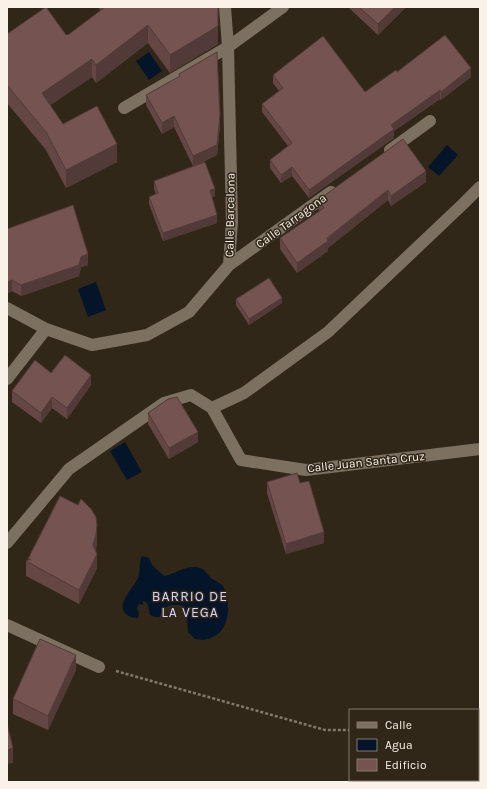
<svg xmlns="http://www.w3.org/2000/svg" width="487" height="789" viewBox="0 0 487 789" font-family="Karla,sans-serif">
	<rect width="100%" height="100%" fill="#312719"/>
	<path fill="#051529" d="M 149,52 L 162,71 L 149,80 L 136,61 Z
		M 447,145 L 458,155 L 439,176 L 428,167 Z
		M 96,282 L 106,310 L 88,317 L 78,289 Z
		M 125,442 L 142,472 L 127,480 L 110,451 Z
		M 142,556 L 149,558 L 152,565 L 164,576 C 175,574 184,566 196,567 C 204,568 205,571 210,577 C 214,581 221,582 224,588 C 234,612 226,644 195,639 L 188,632 L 187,618 L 182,605 C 171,605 163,603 160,617 L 155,617 L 150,615 L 148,605 L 146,602 L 143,601 L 143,605 L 139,604 L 137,608 L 139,614 L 138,618 C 134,618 129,617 126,614 C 115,605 134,587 138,578 C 141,570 138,564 142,556 Z"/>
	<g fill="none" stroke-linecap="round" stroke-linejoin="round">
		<path stroke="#82796d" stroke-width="2.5" stroke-dasharray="3 2" stroke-linecap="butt" d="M 116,671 L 325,730 L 350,730
			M 478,731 L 480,730"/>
		<path stroke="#7c7060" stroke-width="12" d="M 124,108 L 228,47 L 283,7
			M 390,150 L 430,121
			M 229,265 L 331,192
			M 7,308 L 46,329 L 92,345 L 147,335 L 189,312 L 229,265 L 232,222 L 228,47 L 225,7
			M 7,379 L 46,329
			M 212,408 L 244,393 L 328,332 L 463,204 L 480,187
			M 7,543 L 69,469 L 164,403 L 191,395 L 212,408 L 241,460 L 306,470 L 480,449
			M 7,625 L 99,667"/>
	</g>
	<path fill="#644745" d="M 98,7 L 218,7 L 218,44 L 170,73 L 148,43 L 96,83 L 92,77 L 50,105 L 63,124 L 117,162 L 66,188 L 46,150 L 7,103 L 7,34 L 68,35 L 101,11 Z
		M 349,7 L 406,7 L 378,35 L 349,8 Z
		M 397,72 L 471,77 L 441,100 L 440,99 L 394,131 L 394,138 L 309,198 L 292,176 L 281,183 L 270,168 L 270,160 L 288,146 L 262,112 L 262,104 L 279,91 L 273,83 L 273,75 L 365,92 Z
		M 179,74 L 220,125 L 217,155 L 195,166 L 215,196 L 212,197 L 217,223 L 163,241 L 149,204 L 149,197 L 156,194 L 154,189 L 154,181 L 193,166 L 174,127 L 162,134 L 146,105 L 146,95 L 179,77 Z
		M 426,182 L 391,206 L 388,200 L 328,248 L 328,251 L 297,273 L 280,249 L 280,238 L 319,211 L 318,200 Z
		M 7,229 L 88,265 L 81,267 L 79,276 L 21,296 L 12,291 L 8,293 L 7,292 Z
		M 236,299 L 282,303 L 249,325 L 236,305 Z
		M 51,373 L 91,385 L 67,419 L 52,408 L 41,423 L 12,402 L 12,391 Z
		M 148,413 L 198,442 L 169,459 L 148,424 Z
		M 267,482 L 300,483 L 324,543 L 286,554 L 267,493 Z
		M 97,539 L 96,551 L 97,568 L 79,604 L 26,576 L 26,561 L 28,560 L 28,559 Z
		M 76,670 L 48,730 L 13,714 L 13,699 Z"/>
	<path fill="#513a38" d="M 395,7 L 406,7 L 378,35 L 378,24 Z
		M 148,25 L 148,43 L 96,83 L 96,65 Z
		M 218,26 L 218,44 L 170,73 L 170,55 Z
		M 92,59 L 92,77 L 42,111 L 42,93 Z
		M 471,68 L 471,77 L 441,100 L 441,92 Z
		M 440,90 L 440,99 L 394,131 L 394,138 L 309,198 L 309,190 L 391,125 Z
		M 220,115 L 220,125 L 217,155 L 193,166 L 193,156 Z
		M 174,116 L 174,127 L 162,134 L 162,123 Z
		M 117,144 L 117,162 L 66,188 L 66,170 Z
		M 292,167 L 292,176 L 281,183 L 281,175 Z
		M 426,171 L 426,182 L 391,206 L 391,196 Z
		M 215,189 L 215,196 L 210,198 L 210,190 Z
		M 388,190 L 388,200 L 328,248 L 328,251 L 297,273 L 297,263 Z
		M 217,215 L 217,223 L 163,241 L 163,233 Z
		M 88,254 L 88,265 L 81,267 L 79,276 L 21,296 L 21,285 L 81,257 Z
		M 12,280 L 12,291 L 8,293 L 8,282 Z
		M 282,298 L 282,303 L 249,325 L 249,319 Z
		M 91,375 L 91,385 L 67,419 L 67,408 Z
		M 52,397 L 52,408 L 41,423 L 41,413 Z
		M 198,432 L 198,442 L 169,459 L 169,448 Z
		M 97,525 L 97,539 L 96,549 L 93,559 L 93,545 Z
		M 324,532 L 324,543 L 286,554 L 286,544 Z
		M 97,554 L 97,568 L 79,604 L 79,590 Z
		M 76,655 L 76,670 L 48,730 L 48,716 Z
		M 13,748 L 13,763 L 7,764 L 7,750 Z"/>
	<path fill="#745350" stroke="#513a38" d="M 46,7 L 66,35 L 67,34 L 68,35 L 105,7 L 218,7 L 218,26 L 170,55 L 148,25 L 96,65 L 92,59 L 42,93 L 63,124 L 97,106 L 117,144 L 66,170 L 46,132 L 7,85 L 7,34 Z
		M 359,7 L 395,7 L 378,24 Z
		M 445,35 L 471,68 L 441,92 L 440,90 L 391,125 L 394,129 L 309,190 L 292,167 L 281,175 L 270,160 L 292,143 L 262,104 L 283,88 L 273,75 L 323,36 L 365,92 L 396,70 L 397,72 Z
		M 217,52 L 220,115 L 217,145 L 193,156 L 174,116 L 162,123 L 146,95 L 180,76 L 179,74 Z
		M 403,139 L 426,171 L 391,196 L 388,190 L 327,238 L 328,241 L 297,263 L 280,238 L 324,208 L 318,200 Z
		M 205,162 L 215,189 L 210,190 L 217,215 L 163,233 L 149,197 L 158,193 L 154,181 Z
		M 73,205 L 88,254 L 81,257 L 79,265 L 21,285 L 12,280 L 8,282 L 7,281 L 7,229 Z
		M 269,278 L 282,298 L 249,319 L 236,299 Z
		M 65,355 L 91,375 L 67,408 L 52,397 L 41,413 L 12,391 L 35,360 L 51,373 Z
		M 177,397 L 198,432 L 169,448 L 148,413 L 168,399 Z
		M 297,473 L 300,483 L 309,481 L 324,532 L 286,544 L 267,482 Z
		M 60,496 L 78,505 L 81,499 L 91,509 L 96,517 L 97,525 L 96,534 L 93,545 L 97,554 L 79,590 L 26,561 L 31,559 L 28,559 Z
		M 40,639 L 76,655 L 48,716 L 13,699 Z
		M 7,724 L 13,748 L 7,750 Z"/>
	<g text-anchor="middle" stroke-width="3" stroke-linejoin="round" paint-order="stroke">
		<g font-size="12" fill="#f9f2e9" stroke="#312719">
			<text transform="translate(230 215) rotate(-89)" y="4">Calle Barcelona</text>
			<text transform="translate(291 221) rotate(-36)" y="4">Calle Tarragona</text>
			<text transform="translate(366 462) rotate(-6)" y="4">Calle Juan Santa Cruz</text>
		</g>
		<g font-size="14" letter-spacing="1" fill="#d7d2fe" stroke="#312719">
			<text x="190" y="601">BARRIO DE<tspan x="190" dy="16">LA VEGA</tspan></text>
		</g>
	</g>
	<rect width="487" height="789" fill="none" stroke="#f9f2e9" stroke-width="16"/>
	<rect x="349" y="709" width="130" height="72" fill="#312719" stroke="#81786c"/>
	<rect x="357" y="722" width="20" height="6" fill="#7c7060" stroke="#81786c"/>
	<text x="385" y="729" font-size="12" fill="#f9f2e9">Calle</text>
	<rect x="357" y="739" width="20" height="12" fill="#051529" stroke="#81786c"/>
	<text x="385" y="749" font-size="12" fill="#f9f2e9">Agua</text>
	<rect x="357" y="759" width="20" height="12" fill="#745350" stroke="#81786c"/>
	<text x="385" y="769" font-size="12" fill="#f9f2e9">Edificio</text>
</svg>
